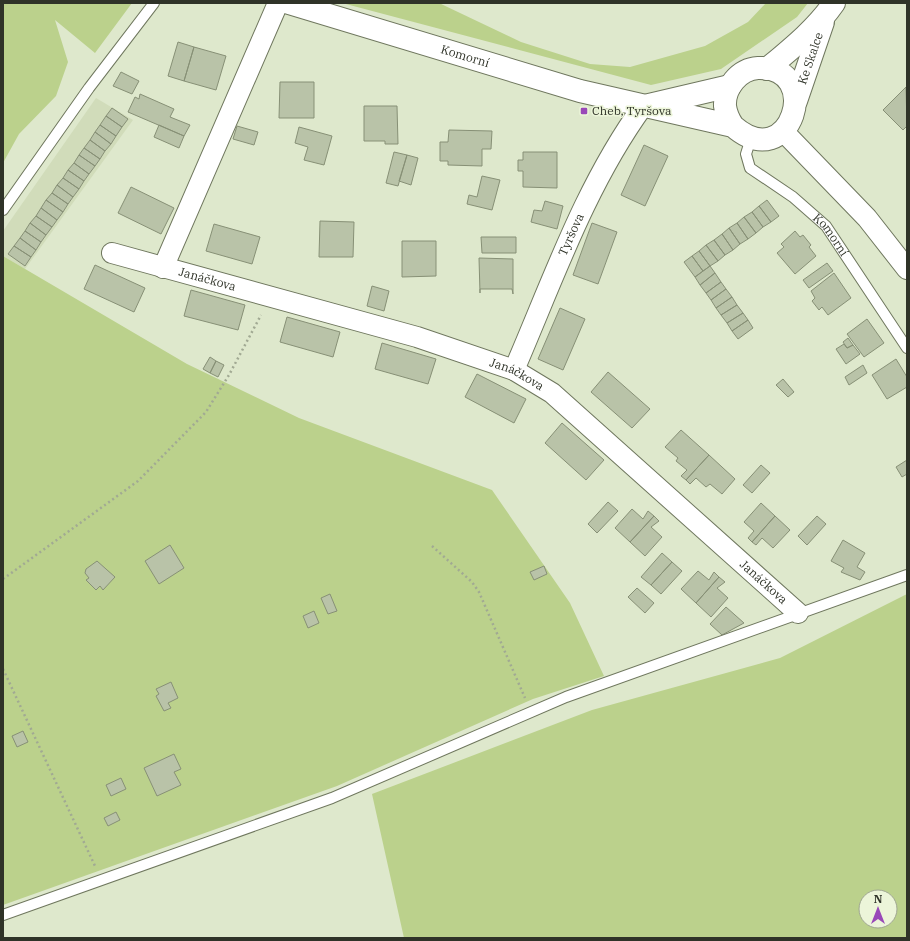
<svg xmlns="http://www.w3.org/2000/svg" width="910" height="941" viewBox="0 0 910 941" font-family="'IBM Plex Serif',serif">
	<rect width="100%" height="100%" fill="#dee8cc"/>
	<path fill="#d1dcba" d="M 96,98 L 133,120 L 25,269 L 3,256 L 3,231 Z"/>
	<path fill="#bbd18c" fill-rule="evenodd" d="M 3,3 L 132,3 L 95,53 L 55,20 L 68,62 L 56,96 L 19,134 L 3,163 Z
		M 342,3 L 439,3 L 521,42 L 590,64 L 630,67 L 705,46 L 748,22 L 766,3 L 808,3 L 797,17 L 721,69 L 651,85 Z
		M 3,256 L 187,364 L 299,418 L 492,490 L 570,603 L 604,676 L 533,699 L 337,786 L 3,905 Z
		M 907,594 L 907,938 L 404,938 L 372,794 L 592,710 L 780,658 ZM 866,897 L 890,897 L 890,921 L 866,921 Z"/>
	<path fill="#b9c3a8" stroke="#879076" d="M 178,42 L 194,47 L 184,81 L 168,76 Z
		M 194,47 L 226,56 L 216,90 L 184,81 Z
		M 121,72 L 139,81 L 132,94 L 113,86 Z
		M 280,82 L 314,82 L 314,118 L 279,118 Z
		M 906,87 L 907,126 L 903,130 L 883,110 Z
		M 140,94 L 174,109 L 170,117 L 190,125 L 184,136 L 128,112 L 135,97 L 139,99 Z
		M 364,106 L 397,106 L 398,144 L 385,144 L 385,141 L 364,141 Z
		M 112,108 L 128,119 L 122,127 L 106,116 Z
		M 106,116 L 122,127 L 116,136 L 100,125 Z
		M 100,125 L 116,136 L 111,144 L 95,132 Z
		M 159,125 L 184,136 L 179,148 L 154,137 Z
		M 237,126 L 258,132 L 254,145 L 233,139 Z
		M 299,127 L 332,136 L 324,165 L 304,160 L 308,147 L 295,143 Z
		M 449,130 L 492,131 L 491,149 L 482,149 L 482,166 L 448,165 L 448,161 L 440,161 L 440,142 L 448,142 Z
		M 95,132 L 111,144 L 105,151 L 90,140 Z
		M 90,140 L 105,151 L 100,159 L 84,148 Z
		M 644,145 L 668,156 L 645,206 L 621,195 Z
		M 84,148 L 100,159 L 95,166 L 79,155 Z
		M 394,152 L 407,155 L 398,186 L 386,183 Z
		M 523,152 L 557,152 L 557,188 L 523,187 L 523,171 L 518,171 L 518,160 L 523,160 Z
		M 79,155 L 95,166 L 89,174 L 74,163 Z
		M 407,155 L 418,158 L 411,185 L 399,181 Z
		M 74,163 L 89,174 L 84,181 L 68,170 Z
		M 68,170 L 84,181 L 79,189 L 63,178 Z
		M 482,176 L 500,180 L 492,210 L 467,204 L 469,195 L 477,197 Z
		M 63,178 L 79,189 L 73,197 L 57,185 Z
		M 57,185 L 73,197 L 68,204 L 52,193 Z
		M 131,187 L 174,208 L 161,234 L 118,213 Z
		M 52,193 L 68,204 L 63,212 L 46,200 Z
		M 46,200 L 63,212 L 57,220 L 41,208 Z
		M 767,200 L 779,216 L 771,222 L 759,206 Z
		M 545,201 L 563,206 L 557,229 L 531,222 L 534,210 L 542,211 Z
		M 759,206 L 771,222 L 763,227 L 752,212 Z
		M 41,208 L 57,220 L 52,227 L 36,216 Z
		M 752,212 L 763,227 L 756,233 L 744,217 Z
		M 36,216 L 52,227 L 46,235 L 30,223 Z
		M 744,217 L 756,233 L 748,239 L 737,223 Z
		M 320,221 L 354,222 L 353,257 L 319,257 Z
		M 30,223 L 46,235 L 41,242 L 25,231 Z
		M 592,223 L 617,232 L 598,284 L 573,275 Z
		M 737,223 L 748,239 L 740,244 L 729,228 Z
		M 214,224 L 260,237 L 252,264 L 206,251 Z
		M 729,228 L 740,244 L 733,250 L 722,234 Z
		M 25,231 L 41,242 L 36,250 L 20,238 Z
		M 795,231 L 800,237 L 803,235 L 811,245 L 809,247 L 816,256 L 795,274 L 777,253 L 784,247 L 781,244 Z
		M 722,234 L 733,250 L 725,255 L 714,240 Z
		M 481,237 L 516,237 L 516,253 L 482,253 Z
		M 20,238 L 36,250 L 31,257 L 14,246 Z
		M 714,240 L 725,255 L 718,261 L 706,245 Z
		M 402,241 L 436,241 L 436,276 L 402,277 Z
		M 706,245 L 718,261 L 710,266 L 699,251 Z
		M 14,246 L 31,257 L 25,266 L 8,254 Z
		M 699,251 L 710,266 L 703,271 L 692,256 Z
		M 692,256 L 703,271 L 695,277 L 684,262 Z
		M 479,258 L 513,259 L 513,294 L 512,289 L 480,289 L 480,293 Z
		M 827,263 L 833,271 L 809,288 L 803,280 Z
		M 95,265 L 145,288 L 134,312 L 84,289 Z
		M 710,266 L 715,273 L 700,285 L 695,277 Z
		M 715,273 L 721,282 L 706,293 L 700,285 Z
		M 834,273 L 851,298 L 828,315 L 822,307 L 819,310 L 812,301 L 815,298 L 811,291 Z
		M 721,282 L 726,289 L 711,300 L 706,293 Z
		M 372,286 L 389,291 L 384,311 L 367,306 Z
		M 726,289 L 732,297 L 716,308 L 711,300 Z
		M 191,290 L 245,305 L 238,330 L 184,316 Z
		M 732,297 L 737,305 L 721,315 L 716,308 Z
		M 737,305 L 743,313 L 727,323 L 721,315 Z
		M 560,308 L 585,319 L 563,370 L 538,359 Z
		M 743,313 L 748,320 L 732,331 L 727,323 Z
		M 287,317 L 340,332 L 333,357 L 280,342 Z
		M 867,319 L 884,343 L 864,357 L 847,334 Z
		M 748,320 L 753,328 L 738,339 L 732,331 Z
		M 848,338 L 853,345 L 847,348 L 843,342 Z
		M 382,343 L 436,359 L 428,384 L 375,369 Z
		M 844,344 L 847,348 L 853,345 L 860,354 L 846,364 L 836,349 Z
		M 210,357 L 216,361 L 210,373 L 203,369 Z
		M 896,359 L 907,377 L 907,387 L 887,399 L 872,375 Z
		M 216,361 L 224,365 L 218,377 L 210,373 Z
		M 863,365 L 867,373 L 849,385 L 845,377 Z
		M 608,372 L 650,409 L 632,428 L 591,392 Z
		M 477,374 L 526,399 L 514,423 L 465,397 Z
		M 783,379 L 794,392 L 788,397 L 776,385 Z
		M 562,423 L 604,460 L 586,480 L 545,443 Z
		M 681,430 L 709,455 L 686,480 L 681,476 L 687,470 L 676,461 L 678,458 L 665,447 Z
		M 709,455 L 735,479 L 722,494 L 710,484 L 706,487 L 696,478 L 690,484 L 686,480 Z
		M 907,460 L 907,474 L 902,477 L 896,467 Z
		M 761,465 L 770,473 L 752,493 L 743,485 Z
		M 608,502 L 618,511 L 597,533 L 588,524 Z
		M 761,503 L 775,516 L 752,542 L 748,538 L 754,531 L 744,522 Z
		M 632,509 L 643,519 L 648,511 L 654,516 L 630,542 L 615,528 Z
		M 654,516 L 659,521 L 651,527 L 662,537 L 645,556 L 630,542 Z
		M 775,516 L 790,530 L 773,548 L 762,538 L 756,545 L 752,542 Z
		M 817,516 L 826,524 L 807,545 L 798,536 Z
		M 843,540 L 865,553 L 857,567 L 865,572 L 860,580 L 841,572 L 844,568 L 831,561 Z
		M 170,545 L 184,568 L 159,584 L 145,561 Z
		M 662,553 L 672,562 L 651,585 L 641,577 Z
		M 97,561 L 115,577 L 103,590 L 100,586 L 96,590 L 86,580 L 89,578 L 85,573 L 86,569 Z
		M 672,562 L 682,571 L 661,594 L 651,585 Z
		M 544,566 L 547,574 L 534,580 L 530,572 Z
		M 698,571 L 709,580 L 714,572 L 719,577 L 696,603 L 681,589 Z
		M 719,577 L 725,582 L 717,588 L 728,598 L 711,617 L 696,603 Z
		M 637,588 L 654,603 L 645,613 L 628,597 Z
		M 330,594 L 337,611 L 328,614 L 321,598 Z
		M 726,607 L 744,623 L 722,635 L 710,624 Z
		M 314,611 L 319,623 L 308,628 L 303,616 Z
		M 171,682 L 178,698 L 168,703 L 171,708 L 164,711 L 156,696 L 159,694 L 156,689 Z
		M 23,731 L 28,742 L 17,747 L 12,736 Z
		M 174,754 L 181,769 L 174,772 L 181,785 L 157,796 L 144,768 Z
		M 121,778 L 126,789 L 111,796 L 106,785 Z
		M 116,812 L 120,820 L 108,826 L 104,818 Z"/>
	<g fill="none" stroke-linecap="round" stroke-linejoin="round">
		<g stroke="#6f775e" stroke-width="12">
			<g id="lane">
				<path id="s1" d="M 751,138 L 746,154 L 750,168 L 793,197 L 826,226 L 907,348"/>
				<path d="M 3,210 L 89,88 L 154,3"/>
				<path d="M 3,915 L 332,798 L 566,697 L 907,575"/>
			</g>
		</g>
		<g stroke="#6f775e" stroke-width="22">
			<g id="street">
				<path d="M 783,131 L 867,218 L 907,269"/>
				<path id="s2" d="M 112,253 L 417,337 L 514,370 L 552,393 L 798,613"/>
				<path d="M 163,268 L 278,3"/>
				<path id="s3" d="M 514,370 C 553,280 585,186 643,106"/>
			</g>
		</g>
		<g stroke="#6f775e" stroke-width="24">
			<g id="secondary">
				<path id="s4" d="M 289,3 L 580,91 L 733,126 C 791,177 825,66 758,68 C 739,69 724,88 725,106 C 726,114 729,120 733,126"/>
				<path d="M 767,69 C 791,49 816,29 834,3"/>
				<path id="s5" d="M 796,101 L 823,22"/>
				<path d="M 649,105 L 730,86"/>
			</g>
		</g>
		<path stroke="#a1a993" stroke-width="2.5" stroke-dasharray="2 3" stroke-linecap="butt" d="M 432,546 L 472,582 L 479,592 L 525,698
			M 3,579 L 138,481 L 206,412 L 229,375 L 261,315
			M 3,669 L 95,866"/>
		<use href="#lane" stroke="#fff" stroke-width="10"/>
		<use href="#street" stroke="#fff" stroke-width="20"/>
		<use href="#secondary" stroke="#fff" stroke-width="22"/>
	</g>
	<rect fill="#9948b8" stroke="#ecf5d9" stroke-width="1.5" x="580" y="107" width="8" height="8" rx="2"/>
	<g text-anchor="middle" stroke-width="3" stroke-linejoin="round" paint-order="stroke">
		<g font-size="12" fill="#2f3328" stroke="#ecf5d9">
			<text dy="4" stroke="none"><textPath href="#s4" startOffset="184">Komorní</textPath></text>
			<text dy="4" stroke="none"><textPath href="#s5" startOffset="45">Ke Skalce</textPath></text>
			<text dy="4" stroke="none"><textPath href="#s3" startOffset="147">Tyršova</textPath></text>
			<text dy="4" stroke="none"><textPath href="#s1" startOffset="137">Komorní</textPath></text>
			<text dy="4" stroke="none"><textPath href="#s2" startOffset="99">Janáčkova</textPath></text>
			<text dy="4" stroke="none"><textPath href="#s2" startOffset="423">Janáčkova</textPath></text>
			<text dy="4" stroke="none"><textPath href="#s2" startOffset="747">Janáčkova</textPath></text>
		</g>
		<g font-size="12" fill="#2f3328" stroke="#ecf5d9" text-anchor="start">
			<text x="592" y="115">Cheb, Tyršova</text>
		</g>
	</g>
	<rect width="910" height="941" fill="none" stroke="#2f3328" stroke-width="8"/>
	<g transform="translate(878 909)"><circle r="19" fill="#ecf5d9" stroke="#a0a792"/>
	<path d="M0-3L7 15L0 10L-7 15Z" fill="#9948b8"/>
	<text y="-6" font-size="11" font-weight="bold" text-anchor="middle" fill="#2f3328">N</text>
	</g>
</svg>
